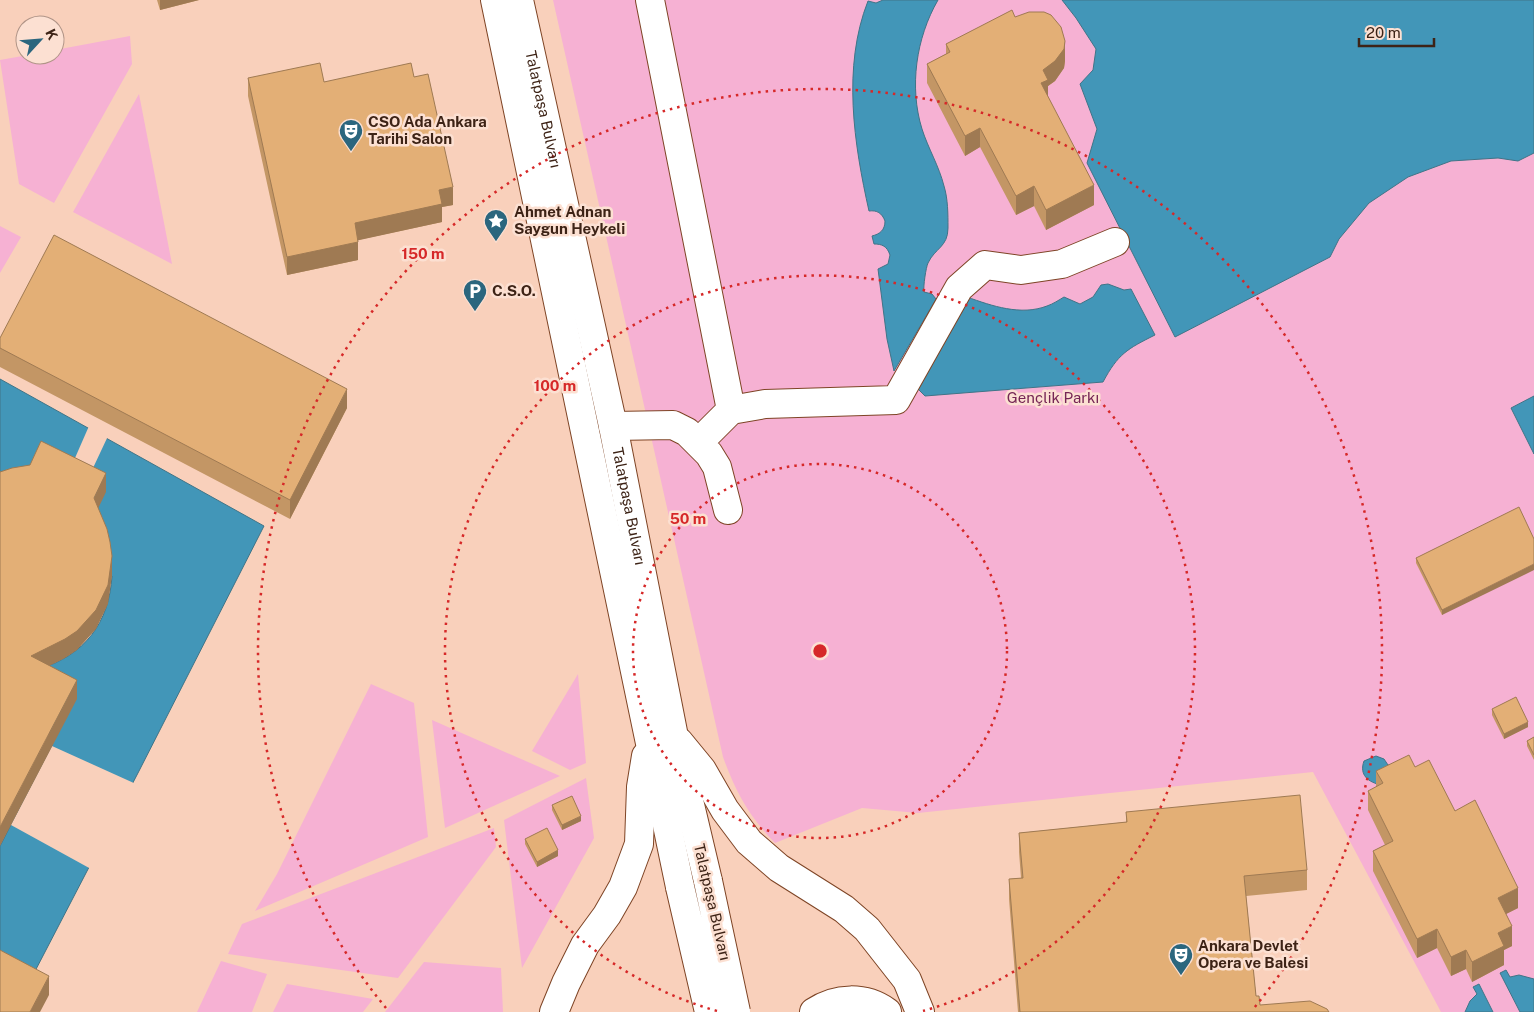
<svg xmlns="http://www.w3.org/2000/svg" width="1534" height="1012" viewBox="0 0 1534 1012" font-family="'Public Sans',sans-serif">
	<rect width="100%" height="100%" fill="#f9d0bb"/>
	<path fill="#f6b1d3" d="M 553,0 L 1534,0 L 1534,1012 L 1441,1012 L 1313,772 L 918,813 L 862,808 L 775,843 C 749,816 736,793 723,757 Z
		M 130,36 L 132,64 L 54,203 L 19,184 L 0,60 L 28,55 L 55,55 L 55,50 Z
		M 139,94 L 172,264 L 73,212 Z
		M 0,226 L 21,237 L 0,273 Z
		M 578,674 L 586,763 L 570,770 L 532,751 Z
		M 371,684 L 414,703 L 428,837 L 255,911 L 277,874 Z
		M 432,720 L 560,776 L 445,828 Z
		M 586,778 L 594,838 L 522,968 L 504,820 Z
		M 494,828 L 496,847 L 398,978 L 228,954 L 242,924 Z
		M 221,961 L 267,974 L 252,1012 L 197,1012 Z
		M 424,962 L 501,968 L 503,1012 L 385,1012 Z
		M 287,984 L 373,999 L 363,1012 L 273,1012 Z"/>
	<path fill="#4296b8" stroke="#407487" d="M 883,0 L 938,0 C 916,38 909,87 922,129 C 928,148 939,166 944,186 C 948,199 948,214 948,228 C 948,247 935,248 928,263 C 926,267 923,287 924,292 L 932,294 L 936,299 L 894,371 L 887,339 L 878,269 L 888,264 L 890,255 C 887,246 882,244 874,244 L 872,236 C 880,234 885,230 885,221 C 882,213 877,210 869,211 C 854,144 842,67 868,1 L 876,3 Z
		M 1062,0 L 1534,0 L 1534,153 L 1518,161 L 1498,158 L 1451,161 L 1408,177 L 1369,203 L 1339,239 L 1330,257 L 1175,337 L 1087,163 L 1097,129 L 1080,84 L 1093,70 L 1096,49 L 1076,18 Z
		M 1108,284 L 1124,290 L 1131,289 L 1155,335 C 1127,349 1118,354 1103,382 L 925,396 L 913,384 L 967,297 C 992,306 1021,316 1047,306 C 1053,304 1059,300 1064,297 L 1080,304 L 1093,297 L 1101,285 Z
		M 0,379 L 264,526 L 139,771 L 33,975 L 0,957 L 0,846 L 52,746 L 39,669 C 85,655 109,623 112,576 L 0,491 Z
		M 1534,396 L 1534,454 L 1511,408 Z
		M 1376,756 L 1384,759 L 1388,765 L 1393,766 L 1381,785 C 1368,782 1359,775 1364,761 Z
		M 1506,970 L 1510,977 L 1519,975 L 1534,979 L 1534,1012 L 1520,1012 L 1500,973 Z
		M 1479,984 L 1493,1012 L 1465,1012 L 1470,1001 L 1477,994 L 1473,987 Z"/>
	<path fill="#f9d0bb" d="M 89,426 L 108,436 L 86,483 L 68,474 Z
		M 52,746 L 136,784 L 91,869 L 11,825 Z"/>
	<g fill="none" stroke-linecap="round" stroke-linejoin="round">
		<g stroke="#7e4425" stroke-width="30">
			<path id="minor" d="M 650,0 L 731,410
				M 613,426 L 673,425 L 687,432 L 709,454 L 717,467 L 728,510
				M 699,442 L 731,410 L 765,404 L 896,400 L 959,288 L 985,265 L 1021,270 L 1062,264 L 1115,242"/>
		</g>
		<g stroke="#7e4425" stroke-width="30">
			<g id="major">
				<path d="M 495,0 L 680,887"/>
				<path id="s1" d="M 519,0 L 613,426 L 674,737 L 708,881"/>
				<path d="M 679,742 L 702,770 L 725,810 L 749,842 L 779,868 L 844,909 L 867,929 L 907,980 L 920,1012"/>
				<path d="M 554,1012 L 566,983 L 585,945 L 607,915 L 623,887 L 639,844 L 641,787 L 646,756"/>
				<path d="M 814,1012 C 836,997 865,996 887,1012"/>
			</g>
		</g>
		<use href="#minor" stroke="#fff" stroke-width="28"/>
		<use href="#major" stroke="#fff" stroke-width="28"/>
		<g stroke="#7e4425" stroke-width="30" stroke-linecap="butt">
			<path id="major-bridge" d="M 708,881 L 736,1012
				M 680,887 L 709,1012"/>
		</g>
		<use href="#major-bridge" stroke="#fff" stroke-width="28"/>
	</g>
	<path fill="#c39665" d="M 157,0 L 199,0 L 160,10 Z
		M 1015,17 L 1065,61 L 1064,68 L 1055,81 L 1048,86 L 1048,97 L 1094,205 L 1046,230 L 1034,206 L 1016,215 L 980,147 L 965,156 L 927,83 L 927,64 L 946,54 L 946,44 Z
		M 414,77 L 453,205 L 442,207 L 442,222 L 358,240 L 358,260 L 287,275 L 248,96 L 248,78 L 324,82 Z
		M 0,338 L 347,408 L 290,519 L 0,367 Z
		M 1534,539 L 1442,615 L 1416,563 L 1416,558 Z
		M 1492,709 L 1528,727 L 1504,739 L 1492,715 Z
		M 1534,737 L 1534,760 L 1527,746 L 1527,741 Z
		M 1415,767 L 1455,811 L 1518,908 L 1506,914 L 1512,946 L 1504,950 L 1504,965 L 1472,982 L 1466,969 L 1451,976 L 1437,948 L 1417,958 L 1373,871 L 1373,851 L 1385,845 L 1368,810 L 1368,791 L 1376,787 L 1376,771 Z
		M 552,805 L 581,821 L 562,830 L 552,810 Z
		M 1126,812 L 1307,870 L 1307,890 L 1246,896 L 1256,996 L 1260,1005 L 1329,1012 L 1018,1012 L 1009,899 L 1009,879 L 1021,878 L 1019,852 L 1019,833 L 1126,822 Z
		M 525,839 L 558,856 L 537,867 L 525,844 Z"/>
	<path fill="#9f7a53" d="M 160,0 L 199,0 L 160,10 Z
		M 1065,41 L 1065,61 L 1064,68 L 1055,81 L 1048,86 L 1048,99 L 1041,83 L 1043,70 Z
		M 980,128 L 980,147 L 965,156 L 965,136 Z
		M 1094,185 L 1094,205 L 1046,230 L 1046,210 Z
		M 1034,186 L 1034,206 L 1016,215 L 1016,196 Z
		M 453,187 L 453,205 L 442,207 L 442,222 L 355,241 L 355,223 L 439,190 Z
		M 358,242 L 358,260 L 287,275 L 287,257 Z
		M 347,389 L 347,408 L 290,519 L 290,500 Z
		M 106,473 L 106,492 L 94,517 L 94,498 Z
		M 112,556 L 112,576 L 108,604 L 96,629 L 77,650 L 65,658 L 31,675 L 31,656 Z
		M 1534,564 L 1534,570 L 1442,615 L 1442,610 Z
		M 77,680 L 77,699 L 0,846 L 0,827 Z
		M 1528,722 L 1528,727 L 1504,739 L 1504,734 Z
		M 581,816 L 581,821 L 562,830 L 562,825 Z
		M 558,850 L 558,856 L 537,867 L 537,862 Z
		M 1518,888 L 1518,908 L 1498,918 L 1498,898 Z
		M 1512,926 L 1512,946 L 1504,950 L 1504,965 L 1472,982 L 1472,962 L 1498,933 Z
		M 1437,929 L 1437,948 L 1417,958 L 1417,939 Z
		M 1466,950 L 1466,969 L 1451,976 L 1451,957 Z
		M 49,976 L 49,995 L 40,1012 L 30,1012 Z"/>
	<path fill="#e3af76" stroke="#9f7a53" d="M 1012,10 L 1015,17 L 1029,12 L 1044,12 L 1051,15 L 1061,27 L 1065,41 L 1064,49 L 1055,61 L 1043,70 L 1048,80 L 1041,83 L 1094,185 L 1046,210 L 1034,186 L 1016,196 L 980,128 L 965,136 L 927,64 L 950,52 L 946,44 Z
		M 320,63 L 324,82 L 411,63 L 414,77 L 428,74 L 453,187 L 439,190 L 442,204 L 355,223 L 358,242 L 287,257 L 248,78 Z
		M 54,235 L 347,389 L 290,500 L 0,348 L 0,338 Z
		M 41,441 L 106,473 L 94,498 L 107,529 L 110,542 L 112,556 L 108,585 L 96,610 L 77,631 L 65,639 L 31,656 L 77,680 L 0,827 L 0,472 L 12,468 L 30,465 Z
		M 1519,507 L 1534,539 L 1534,564 L 1442,610 L 1416,558 Z
		M 1516,697 L 1528,722 L 1504,734 L 1492,709 Z
		M 1534,737 L 1534,755 L 1527,741 Z
		M 1409,755 L 1415,767 L 1429,760 L 1455,811 L 1475,800 L 1518,888 L 1498,898 L 1512,926 L 1498,933 L 1504,946 L 1472,962 L 1466,950 L 1451,957 L 1437,929 L 1417,939 L 1373,851 L 1393,841 L 1368,791 L 1383,783 L 1376,771 Z
		M 1300,795 L 1307,870 L 1244,876 L 1256,996 L 1259,996 L 1260,1005 L 1310,1001 L 1327,1009 L 1329,1012 L 1020,1012 L 1009,879 L 1023,878 L 1019,833 L 1127,822 L 1126,812 Z
		M 572,796 L 581,816 L 562,825 L 552,805 Z
		M 547,828 L 558,850 L 537,862 L 525,839 Z
		M 0,950 L 49,976 L 30,1012 L 0,1012 Z"/>
	<g fill="none" stroke="#d62828" stroke-width="2.5" stroke-dasharray="2.5 5">
		<circle cx="820" cy="651" r="187"/>
		<path d="M717 1011A375 375 0 1 1 923 1011"/>
		<path d="M386 1008A562 562 0 1 1 1254 1008"/>
	</g>
	<defs>
		<g id="theatre-pin" transform="scale(1.25)"><path d="M0 17L-7.5 6A9.5 9.5 0 1 1 7.5 6Z" fill="#2b667e" stroke="#fce0d2"/><path d="M-5-5.5Q0-4 5-5.5V0Q5 5 0 6Q-5 5-5 0ZM-3.3-2.5H-1v1.5H-3.3ZM1-2.5H3.3v1.5H1ZM-2.8 1Q0 5.5 2.8 1Z" fill="#fff"/></g>
		<g id="sight-pin" transform="scale(1.25)"><path d="M0 17L-7.5 6A9.5 9.5 0 1 1 7.5 6Z" fill="#2b667e" stroke="#fce0d2"/><path d="M0-6L1.8-2.2L6-1.7L2.9 1.2L3.7 5.4L0 3.3L-3.7 5.4L-2.9 1.2L-6-1.7L-1.8-2.2Z" fill="#fff"/></g>
		<g id="parking-pin" transform="scale(1.25)"><path d="M0 17L-7.5 6A9.5 9.5 0 1 1 7.5 6Z" fill="#2b667e" stroke="#fce0d2"/><path d="M-3.5-5.5H1a3.5 3.5 0 0 1 0 7H-1V5.5H-3.5ZM-1-3.4V-.6H.8a1.4 1.4 0 0 0 0-2.8Z" fill="#fff"/></g>
	</defs>
	<g fill-rule="evenodd">
		<use href="#theatre-pin" x="351" y="131"/>
		<use href="#sight-pin" x="496" y="221"/>
		<use href="#parking-pin" x="475" y="291"/>
		<use href="#theatre-pin" x="1181" y="955"/>
	</g>
	<g text-anchor="middle" stroke-width="5" stroke-linejoin="round" paint-order="stroke">
		<g font-size="15" fill="#3d2316" stroke="#fce0d2">
			<text dy="5" stroke="none"><textPath href="#s1" startOffset="112">Talatpaşa Bulvarı</textPath></text>
			<text dy="5" stroke="none"><textPath href="#s1" startOffset="518">Talatpaşa Bulvarı</textPath></text>
			<text transform="translate(712 902) rotate(77)" y="5">Talatpaşa Bulvarı</text>
		</g>
		<g font-size="15" font-weight="bold" fill="#3d2316" stroke="#fce0d2" text-anchor="start">
			<text x="368" y="127">CSO Ada Ankara<tspan x="368" dy="17">Tarihi Salon</tspan></text>
			<text x="514" y="217">Ahmet Adnan<tspan x="514" dy="17">Saygun Heykeli</tspan></text>
			<text x="492" y="296">C.S.O.</text>
			<text x="1198" y="951">Ankara Devlet<tspan x="1198" dy="17">Opera ve Balesi</tspan></text>
		</g>
		<g font-size="15" fill="#762555" stroke="#fce0d2">
			<text x="1053" y="403">Gençlik Parkı</text>
		</g>
	</g>
	<circle cx="820" cy="651" r="8" fill="#d62828" stroke="#fce0d2" stroke-width="2.5"/>
	<g font-size="15" text-anchor="middle" font-weight="bold" fill="#d62828" stroke="#fce0d2" stroke-width="5" stroke-linejoin="round" paint-order="stroke">
		<text x="423" y="259">150 m</text>
		<text x="555" y="391">100 m</text>
		<text x="688" y="524">50 m</text>
	</g>
	<g transform="translate(40 40) rotate(64)"><circle r="24" fill="#fce0d2" stroke="#b09487"/>
	<path d="M0-4L9 19L0 12L-9 19Z" fill="#2b667e"/>
	<text y="-8" font-size="14" font-weight="bold" text-anchor="middle" fill="#3d2316">K</text>
	</g>
	<path d="M1359 38v8h75v-8" fill="none" stroke="#3d2316" stroke-width="2.5"/>
	<text x="1366" y="38" font-size="15" fill="#3d2316" stroke="#fce0d2" stroke-width="4" paint-order="stroke">20 m</text>
</svg>
